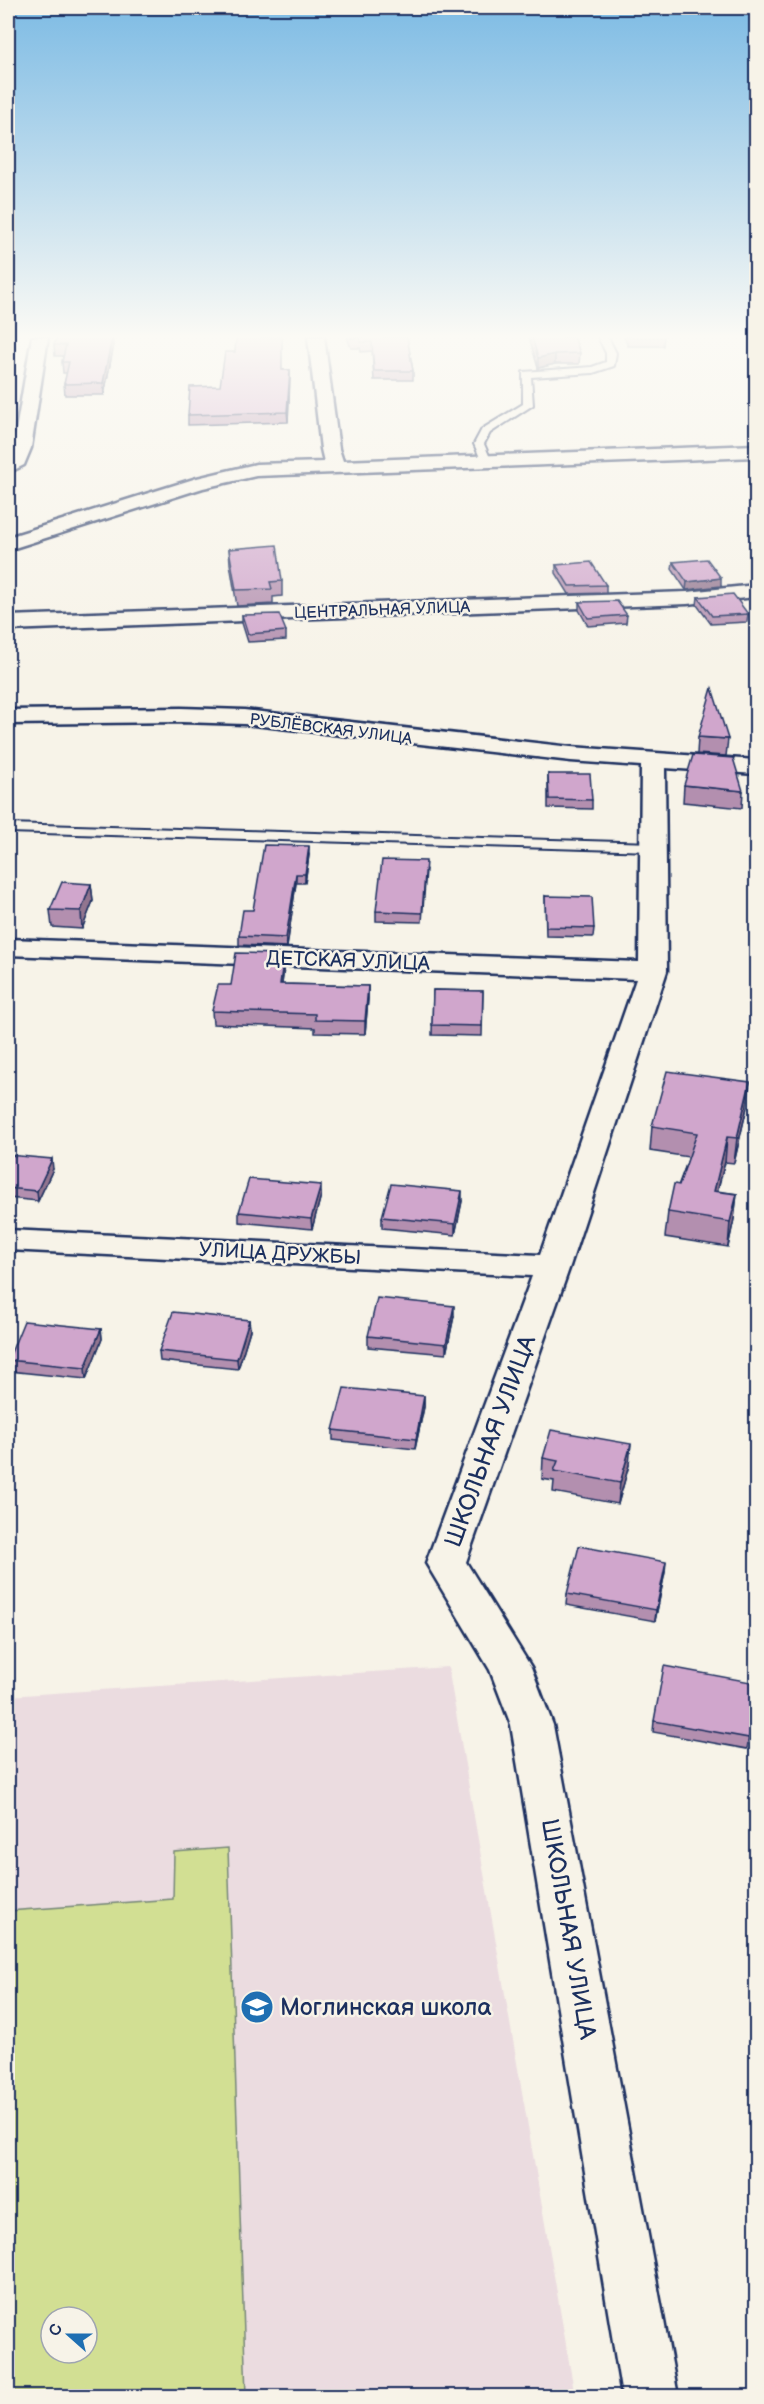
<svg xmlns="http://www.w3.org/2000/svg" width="764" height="2404" viewBox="0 0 764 2404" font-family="'Balsamiq Sans',sans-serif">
	<rect width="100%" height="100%" fill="#f7f3e8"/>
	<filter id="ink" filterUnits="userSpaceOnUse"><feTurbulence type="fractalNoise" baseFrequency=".0167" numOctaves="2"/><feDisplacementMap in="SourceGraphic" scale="12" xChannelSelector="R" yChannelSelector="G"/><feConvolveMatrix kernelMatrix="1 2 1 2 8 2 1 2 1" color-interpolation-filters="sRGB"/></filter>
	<g filter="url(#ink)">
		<path fill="#ebdce0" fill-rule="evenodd" d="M 448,1667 L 575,2396 L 8,2396 L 8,1696 ZM 51,2317 L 87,2317 L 87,2353 L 51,2353 Z"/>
		<path fill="#d2df93" stroke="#768778" stroke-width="1.5" fill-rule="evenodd" d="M 228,1848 L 246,2396 L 8,2396 L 8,1911 L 173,1899 L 174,1852 ZM 51,2317 L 87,2317 L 87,2353 L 51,2353 Z"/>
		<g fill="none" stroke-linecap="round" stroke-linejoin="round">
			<g stroke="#1b2f5e" stroke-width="4">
				<path id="service" d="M 598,337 L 608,337 L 616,353 L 614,366 L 593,373 L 531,377 L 533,405 L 490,433 L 484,444 L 491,460 L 482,462 L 474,444 L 482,429 L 523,404 L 523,372 L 592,367 L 606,362 L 606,353 Z
					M 8,824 L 653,843 L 660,847 L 653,851 L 8,832 Z"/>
			</g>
			<g stroke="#1b2f5e" stroke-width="5">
				<path id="minor" d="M 32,337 L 48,337 L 31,448 L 24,465 L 8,473 L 8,459 L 13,448 Z
					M 308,337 L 324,337 L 339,449 L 343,461 L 756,445 L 756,457 L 256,476 L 203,488 L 8,550 L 8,537 L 197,478 L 256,464 L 324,462 L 321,449 Z
					M 756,585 L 756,597 L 687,604 L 8,630 L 8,616 L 687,592 Z
					M 181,708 L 244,710 L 571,747 L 756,760 L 756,774 L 665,768 L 667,971 L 570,1266 L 466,1562 L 531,1667 L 553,1725 L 678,2396 L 622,2396 L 511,1725 L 490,1670 L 426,1563 L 532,1276 L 8,1250 L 8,1230 L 540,1255 L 636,979 L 8,955 L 8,939 L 639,962 L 641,766 L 571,761 L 244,724 L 181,722 L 8,724 L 8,710 Z"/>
			</g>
			<use href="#service" fill="#f7f3e8" fill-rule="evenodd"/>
			<use href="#minor" fill="#f7f3e8" fill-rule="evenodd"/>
		</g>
		<path fill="#b38faf" stroke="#1b2f5e" stroke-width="1.5" d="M 57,337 L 113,349 L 104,395 L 65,395 L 64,384 L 67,373 L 63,373 L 62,362 L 63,356 L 55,356 L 54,345 Z
			M 347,337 L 407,337 L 413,371 L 413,380 L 374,380 L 372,351 L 361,352 L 360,348 L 351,348 Z
			M 529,337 L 574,337 L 580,353 L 579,364 L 555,364 L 538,368 Z
			M 624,337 L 664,337 L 663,346 L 628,346 Z
			M 282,370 L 290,370 L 288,422 L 188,425 L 188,415 Z
			M 229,549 L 282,581 L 282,596 L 273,597 L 273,604 L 237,606 L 230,564 Z
			M 673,562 L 721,586 L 686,590 L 672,569 Z
			M 556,565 L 606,585 L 606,593 L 569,594 L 556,573 Z
			M 698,597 L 748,614 L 747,622 L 711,624 L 697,605 Z
			M 579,602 L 627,615 L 626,623 L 588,626 L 579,610 Z
			M 242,615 L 286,631 L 286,640 L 248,642 L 242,623 Z
			M 698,737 L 728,739 L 726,756 L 697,754 Z
			M 548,774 L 592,800 L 592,809 L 548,808 Z
			M 684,785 L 743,791 L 742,808 L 683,802 Z
			M 309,855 L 305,883 L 296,883 L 287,947 L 239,945 L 239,936 L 253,910 Z
			M 426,870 L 422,922 L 376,921 L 376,911 Z
			M 91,884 L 93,901 L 82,929 L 52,927 L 50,910 Z
			M 545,896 L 594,928 L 593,937 L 546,936 Z
			M 284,968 L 282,984 L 368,986 L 368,999 L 365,1034 L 315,1033 L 315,1028 L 213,1024 L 212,1011 L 231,985 Z
			M 433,990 L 483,991 L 482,1036 L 432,1035 Z
			M 747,1107 L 734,1163 L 725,1162 L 717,1191 L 737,1194 L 734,1219 L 728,1247 L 665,1237 L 668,1212 L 689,1157 L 650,1151 L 652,1126 Z
			M 8,1155 L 53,1169 L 38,1201 L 8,1198 Z
			M 321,1195 L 312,1229 L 239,1222 L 239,1212 Z
			M 462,1201 L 455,1235 L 382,1228 L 382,1217 Z
			M 454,1316 L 446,1354 L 368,1347 L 368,1336 Z
			M 249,1320 L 250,1330 L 238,1369 L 160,1361 L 159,1351 Z
			M 101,1329 L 102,1339 L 86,1379 L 9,1371 L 8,1360 Z
			M 424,1396 L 424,1407 L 415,1449 L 333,1440 L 333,1430 Z
			M 543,1458 L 629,1465 L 618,1504 L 553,1492 L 554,1481 L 542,1479 Z
			M 756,1511 L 756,1552 L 753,1552 Z
			M 665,1572 L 655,1621 L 566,1605 L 567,1594 Z
			M 756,1690 L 747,1749 L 653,1732 L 654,1721 Z"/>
		<path fill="#92748f" stroke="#1b2f5e" stroke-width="1.5" d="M 112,337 L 113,337 L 113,349 L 104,395 L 103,383 Z
			M 555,354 L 555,364 L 538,368 L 538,358 Z
			M 290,370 L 290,380 L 288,422 L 287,412 Z
			M 721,578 L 721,586 L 686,590 L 687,582 Z
			M 309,846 L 309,855 L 305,883 L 305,874 Z
			M 296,874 L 296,883 L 287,947 L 286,938 Z
			M 91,884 L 93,901 L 82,929 L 81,911 Z
			M 284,954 L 284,968 L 280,998 L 280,984 Z
			M 368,986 L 368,999 L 365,1034 L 365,1021 Z
			M 750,1082 L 747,1107 L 734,1163 L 737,1138 Z
			M 727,1137 L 725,1162 L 711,1216 L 714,1191 Z
			M 52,1159 L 53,1169 L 38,1201 L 37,1191 Z
			M 321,1185 L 321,1195 L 312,1229 L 311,1219 Z
			M 462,1191 L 462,1201 L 455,1235 L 455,1224 Z
			M 737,1194 L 734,1219 L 728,1247 L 730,1222 Z
			M 454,1306 L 454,1316 L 446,1354 L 446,1344 Z
			M 249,1320 L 250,1330 L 238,1369 L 237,1359 Z
			M 101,1329 L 102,1339 L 86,1379 L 85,1368 Z
			M 424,1396 L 424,1407 L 415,1449 L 416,1439 Z
			M 631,1444 L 629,1465 L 618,1504 L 620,1483 Z
			M 666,1562 L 665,1572 L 655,1621 L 656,1610 Z"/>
		<path fill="#d0a6cc" stroke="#1b2f5e" stroke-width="1.5" d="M 57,337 L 112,337 L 103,383 L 64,384 L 69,362 L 62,362 L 66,345 L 54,345 Z
			M 236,337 L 282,337 L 282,370 L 290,370 L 287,412 L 188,415 L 190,387 L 220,386 L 225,352 L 235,352 Z
			M 350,337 L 407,337 L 413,371 L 374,371 L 372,342 L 361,342 L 360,338 L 351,339 Z
			M 532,337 L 574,337 L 580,353 L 555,354 L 538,358 Z
			M 277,545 L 282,581 L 270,582 L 272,589 L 236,590 L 229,549 Z
			M 707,559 L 721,578 L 687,582 L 673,562 Z
			M 591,562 L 606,585 L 569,586 L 556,565 Z
			M 733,594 L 748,614 L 712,616 L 698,597 Z
			M 617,601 L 627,615 L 588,618 L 579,602 Z
			M 279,614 L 286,631 L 248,634 L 242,615 Z
			M 712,688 L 728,739 L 698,737 Z
			M 693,755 L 733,758 L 743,791 L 684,785 Z
			M 548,774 L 590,774 L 592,800 L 549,799 Z
			M 264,845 L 309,846 L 305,874 L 296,874 L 286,938 L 239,936 L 243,910 L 253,910 Z
			M 382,860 L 426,861 L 422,913 L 376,911 Z
			M 62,882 L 91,884 L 81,911 L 50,910 Z
			M 545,896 L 592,897 L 594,928 L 546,927 Z
			M 236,953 L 284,954 L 280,984 L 368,986 L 365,1021 L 315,1020 L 315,1014 L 212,1011 L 218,985 L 231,985 Z
			M 433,990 L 483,991 L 482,1026 L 432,1025 Z
			M 667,1071 L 750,1082 L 737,1138 L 727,1137 L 714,1191 L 737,1194 L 730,1222 L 668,1212 L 674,1184 L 679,1185 L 697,1133 L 652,1126 Z
			M 8,1155 L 52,1159 L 37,1191 L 8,1188 Z
			M 249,1179 L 321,1185 L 311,1219 L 239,1212 Z
			M 391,1184 L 462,1191 L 455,1224 L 382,1217 Z
			M 377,1298 L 454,1306 L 446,1344 L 368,1336 Z
			M 173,1312 L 249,1320 L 237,1359 L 159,1351 Z
			M 24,1321 L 101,1329 L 85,1368 L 8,1360 Z
			M 344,1388 L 424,1396 L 416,1439 L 333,1430 Z
			M 551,1430 L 631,1444 L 620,1483 L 554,1471 L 558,1461 L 543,1458 Z
			M 756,1514 L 756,1541 L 754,1541 Z
			M 579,1546 L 666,1562 L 656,1610 L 567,1594 Z
			M 664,1666 L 756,1683 L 756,1689 L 749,1738 L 654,1721 Z"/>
	</g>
	<linearGradient id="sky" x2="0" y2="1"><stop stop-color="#7dbbe4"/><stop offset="0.5" stop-color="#fbfaf5"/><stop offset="1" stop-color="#fbfaf5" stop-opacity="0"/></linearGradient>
	<rect width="764" height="673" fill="url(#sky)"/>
	<defs>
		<g id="school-disc" transform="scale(1.725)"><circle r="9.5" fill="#1f6fb2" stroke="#f7f3e8"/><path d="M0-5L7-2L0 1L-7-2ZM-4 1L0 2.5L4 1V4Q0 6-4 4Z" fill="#fff"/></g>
	</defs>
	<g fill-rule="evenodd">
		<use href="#school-disc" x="257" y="2007"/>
	</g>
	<g text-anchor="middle" stroke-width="5" stroke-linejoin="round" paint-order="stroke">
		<g font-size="16" fill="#1b2f5e" stroke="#f7f3e8">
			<text transform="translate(382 609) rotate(-2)" y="6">ЦЕНТРАЛЬНАЯ УЛИЦА</text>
			<text transform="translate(331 728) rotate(7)" y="6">РУБЛЁВСКАЯ УЛИЦА</text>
		</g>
		<g font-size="20" fill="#1b2f5e" stroke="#f7f3e8">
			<text transform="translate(348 960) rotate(2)" y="7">ДЕТСКАЯ УЛИЦА</text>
			<text transform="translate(280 1253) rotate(3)" y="7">УЛИЦА ДРУЖБЫ</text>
		</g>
		<g font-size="24" fill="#1b2f5e" stroke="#f7f3e8">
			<text transform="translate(490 1441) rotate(-70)" y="8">ШКОЛЬНАЯ УЛИЦА</text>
			<text transform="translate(569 1929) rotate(80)" y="8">ШКОЛЬНАЯ УЛИЦА</text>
		</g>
		<g font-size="24" fill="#1b2f5e" stroke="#f7f3e8" text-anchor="start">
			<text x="280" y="2015">Моглинская школа</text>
		</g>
	</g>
	<rect width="764" height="2404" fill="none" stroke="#f7f3e8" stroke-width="30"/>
	<rect x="15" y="15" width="734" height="2374" fill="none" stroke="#1b2f5e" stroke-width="2" filter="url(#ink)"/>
	<g transform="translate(69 2335) rotate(291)"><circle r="28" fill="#f7f3e8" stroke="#9fa5b1" stroke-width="1.5"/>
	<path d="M0-4.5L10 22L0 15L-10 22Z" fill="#1f6fb2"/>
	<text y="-9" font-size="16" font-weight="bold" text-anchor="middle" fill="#1b2f5e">С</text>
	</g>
</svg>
